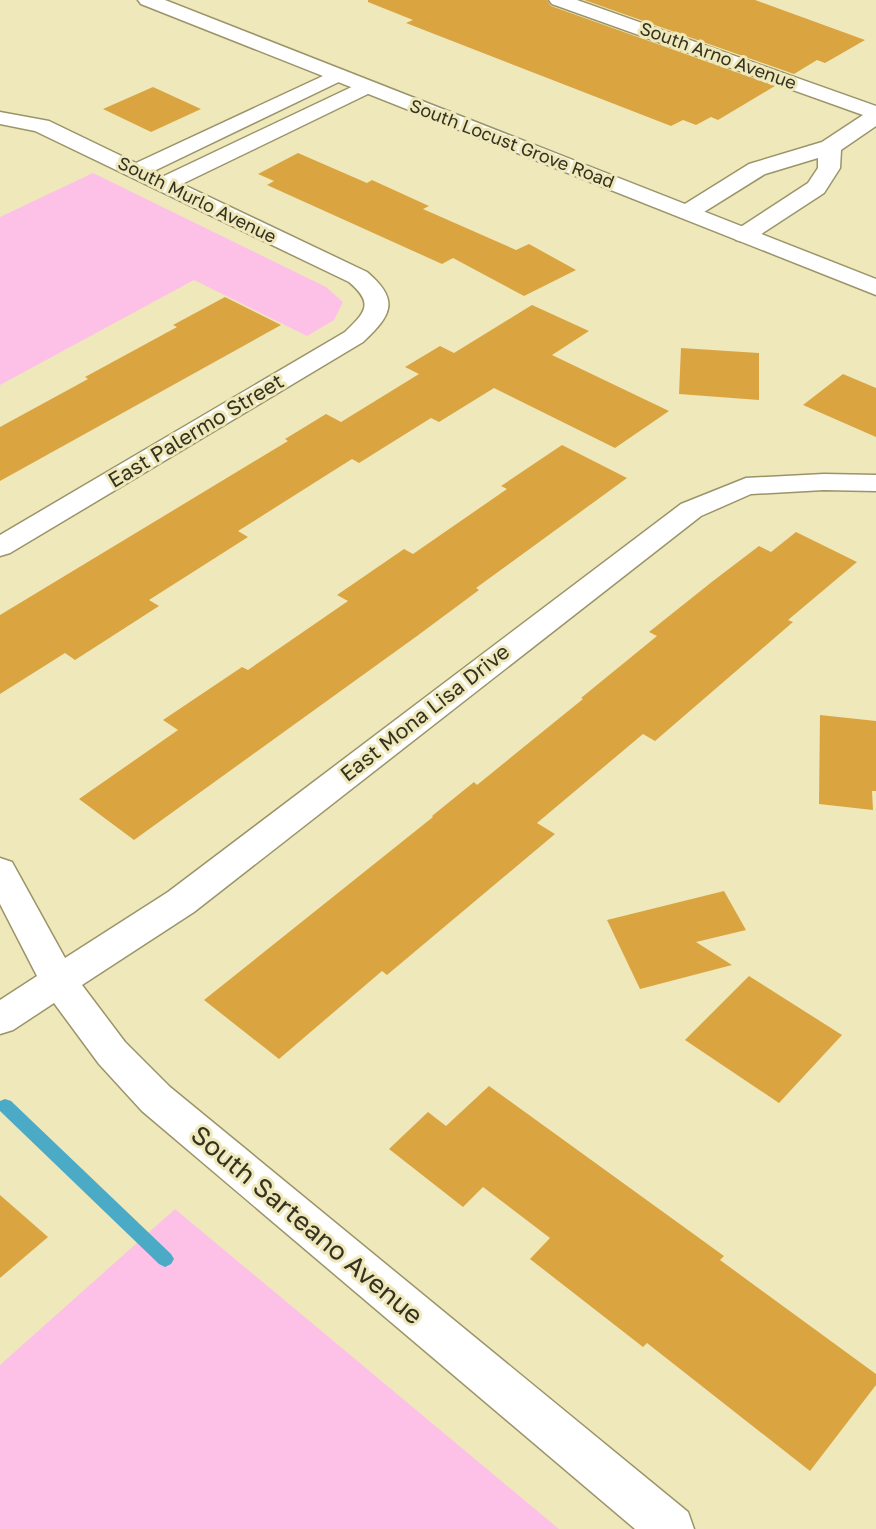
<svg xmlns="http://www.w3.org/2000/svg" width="876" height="1529" viewBox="0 0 876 1529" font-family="'Golos Text',sans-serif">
	<rect width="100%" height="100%" fill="#efe8bb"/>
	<path fill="#fdc1e8" d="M 93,173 L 326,287 L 343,302 L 334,320 L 307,336 L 194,280 L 0,385 L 0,217 Z
		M 175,1209 L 559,1529 L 0,1529 L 0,1365 Z"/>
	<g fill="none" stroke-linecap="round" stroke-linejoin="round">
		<path fill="#4baac6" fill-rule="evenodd" d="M 5,1099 L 11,1101 L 171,1254 L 174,1259 L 171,1264 L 165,1267 L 159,1264 L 0,1111 L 0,1101 Z"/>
	</g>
	<path fill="#daa541" d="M 368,0 L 547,0 L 551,6 L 775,86 L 718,120 L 711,117 L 696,125 L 683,120 L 671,126 L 406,23 L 413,20 L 368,2 Z
		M 584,0 L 755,0 L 865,40 L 825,63 L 817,60 L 794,74 Z
		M 153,87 L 201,109 L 151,132 L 103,109 Z
		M 298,153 L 367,183 L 372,180 L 429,206 L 423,209 L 516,250 L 529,244 L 576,270 L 524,296 L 453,258 L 442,264 L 267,185 L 274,181 L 258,174 Z
		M 225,297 L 281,325 L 0,481 L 0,427 L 88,379 L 85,377 L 177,327 L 173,325 Z
		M 532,305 L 589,331 L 552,355 L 669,411 L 615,448 L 494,388 L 439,422 L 431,418 L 359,463 L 352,459 L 238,531 L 248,537 L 149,600 L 159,606 L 75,660 L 65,653 L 0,694 L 0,615 L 288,441 L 285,439 L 326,414 L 341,422 L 419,374 L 405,367 L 440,346 L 454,353 Z
		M 681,348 L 759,353 L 759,400 L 679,394 Z
		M 843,374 L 876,388 L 876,437 L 803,405 Z
		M 562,445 L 627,478 L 476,588 L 479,590 L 417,636 L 134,840 L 79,799 L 178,730 L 163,720 L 242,667 L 248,670 L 348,601 L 337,595 L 404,549 L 413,554 L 507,489 L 501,486 Z
		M 796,532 L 857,562 L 788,620 L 793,622 L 655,741 L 643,734 L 537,823 L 555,834 L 387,975 L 382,971 L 279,1059 L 204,1000 L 433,817 L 432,816 L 474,782 L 477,785 L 583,699 L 581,698 L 657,636 L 649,632 L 713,581 L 759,546 L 771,552 Z
		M 820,715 L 876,721 L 876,791 L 872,791 L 873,810 L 819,804 Z
		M 724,891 L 746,930 L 696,942 L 732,965 L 640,989 L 607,920 Z
		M 749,976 L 842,1035 L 779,1103 L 685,1040 Z
		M 489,1086 L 724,1256 L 720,1260 L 876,1374 L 876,1385 L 810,1471 L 647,1343 L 643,1347 L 530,1259 L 550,1238 L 483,1187 L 463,1207 L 389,1149 L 428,1112 L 446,1126 Z
		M 0,1195 L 48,1237 L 0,1278 Z"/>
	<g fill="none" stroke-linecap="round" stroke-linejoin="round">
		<g stroke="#9b9469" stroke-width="3">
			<path id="minor" d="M 549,0 L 577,0 L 876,106 L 876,126 L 841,150 L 840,168 L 824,193 L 752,240 L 744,242 L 736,240 L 732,235 L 736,230 L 808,183 L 818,168 L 818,158 L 765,174 L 696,217 L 688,219 L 680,217 L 676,212 L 680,207 L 749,164 L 822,142 L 863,115 L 552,4 Z
				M 338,69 L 345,71 L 348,75 L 345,79 L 154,171 L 164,176 L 360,83 L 367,81 L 374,83 L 377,87 L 374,91 L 182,184 L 367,272 C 400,300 392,315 363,342 L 10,553 L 0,556 L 0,535 L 345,332 C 366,312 374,303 349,282 L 35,131 L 0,124 L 0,112 L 49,121 L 136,163 Z
				M 824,474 L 876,475 L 876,491 L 824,490 L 751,494 L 701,516 L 194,912 L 82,985 L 125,1042 L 170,1087 L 688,1512 L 694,1529 L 635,1529 L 142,1111 L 99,1064 L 54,1003 L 13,1030 L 0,1034 L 0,1000 L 37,976 L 0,904 L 0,858 L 12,862 L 65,958 L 168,892 L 681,504 L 746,478 Z"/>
		</g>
		<g stroke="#9b9469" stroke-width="3">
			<path id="major" d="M 138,0 L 165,0 L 876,279 L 876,295 L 141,4 Z"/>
		</g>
		<use href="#minor" fill="#fff" fill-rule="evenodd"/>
		<use href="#major" fill="#fff" fill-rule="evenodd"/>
	</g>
	<g text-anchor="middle" stroke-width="6" stroke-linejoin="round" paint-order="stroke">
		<g font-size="18" fill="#353220" stroke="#efe8bb">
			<text transform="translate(718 56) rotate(20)" y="6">South Arno Avenue</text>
			<text transform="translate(512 144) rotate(21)" y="6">South Locust Grove Road</text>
			<text transform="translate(197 200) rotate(26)" y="6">South Murlo Avenue</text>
		</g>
		<g font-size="21" fill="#353220" stroke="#efe8bb">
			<text transform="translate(196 431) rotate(-31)" y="7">East Palermo Street</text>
			<text transform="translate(425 713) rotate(-38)" y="7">East Mona Lisa Drive</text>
		</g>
		<g font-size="26" fill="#353220" stroke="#efe8bb">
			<text transform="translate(307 1225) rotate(40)" y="9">South Sarteano Avenue</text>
		</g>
	</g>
</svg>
